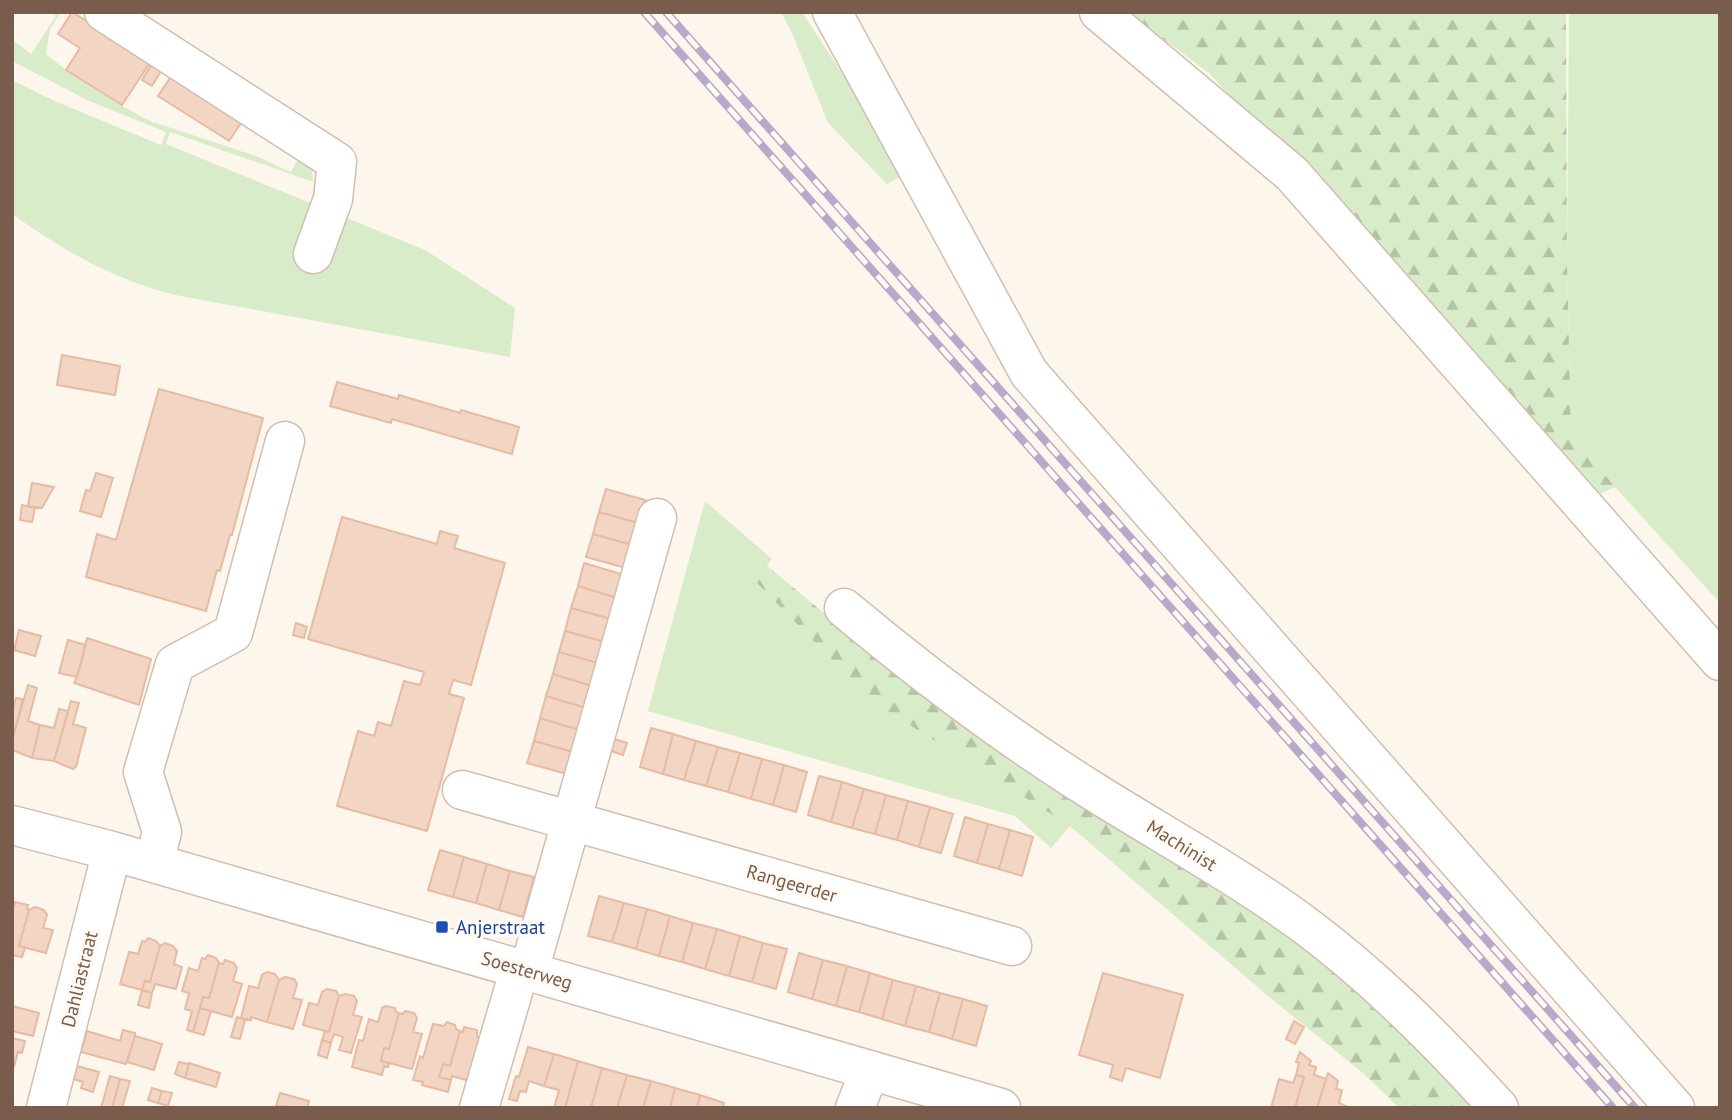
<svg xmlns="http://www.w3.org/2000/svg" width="1732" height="1120" viewBox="0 0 1732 1120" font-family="'PT Sans',sans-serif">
	<defs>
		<pattern id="forest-firs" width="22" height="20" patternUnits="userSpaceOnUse" patternTransform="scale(1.75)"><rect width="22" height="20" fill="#d8ecc9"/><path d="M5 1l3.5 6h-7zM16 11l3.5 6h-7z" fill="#b4c2a5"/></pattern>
	</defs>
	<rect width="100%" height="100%" fill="#fdf6ec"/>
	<path fill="#d8ecc9" d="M 51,12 L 61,12 L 50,29 L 46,54 L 66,70 L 122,106 L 150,121 L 256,156 L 291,172 L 301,154 L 312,166 L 313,182 L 170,132 L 166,144 L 425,250 L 515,308 L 510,357 L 175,295 C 115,280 62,250 12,214 L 12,80 L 57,102 L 161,145 L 166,132 L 89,101 L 12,61 L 12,39 L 31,54 L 56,16 Z
		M 781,12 L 802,12 L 852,89 L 903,175 L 887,184 L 828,123 L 792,33 Z
		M 1569,12 L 1720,12 L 1720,603 L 1615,487 L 1571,433 L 1567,261 Z
		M 705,501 L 772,559 L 755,581 L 873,702 L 1070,826 L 1051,848 L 1015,816 L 648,711 Z"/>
	<path fill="url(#forest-firs)" d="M 1127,12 L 1566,12 L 1567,261 L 1571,433 L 1615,487 L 1596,496 L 1209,73 Z
		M 766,565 L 915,688 L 1295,933 L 1487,1108 L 1399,1108 L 1364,1074 L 1268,996 L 1070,826 L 873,702 L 755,581 Z"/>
	<path fill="#f3d5c3" stroke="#e6bba3" stroke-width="2" d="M 72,12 L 151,61 L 122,105 L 66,70 L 80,48 L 58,34 Z
		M 151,65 L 161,71 L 152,86 L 142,80 Z
		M 172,75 L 243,120 L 229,141 L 158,96 Z
		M 62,355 L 120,366 L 115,395 L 57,385 Z
		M 337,382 L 398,399 L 399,395 L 460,413 L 461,410 L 519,427 L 512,454 L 392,419 L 391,423 L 330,406 Z
		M 159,389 L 263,418 L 232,535 L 230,535 L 220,571 L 217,570 L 206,611 L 86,577 L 97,534 L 116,540 Z
		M 96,473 L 113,478 L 101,517 L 80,511 L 86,490 L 90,491 Z
		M 32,483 L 54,487 L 42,508 L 28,506 Z
		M 606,489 L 645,500 L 638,523 L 599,512 Z
		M 22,505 L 35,508 L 32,522 L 20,520 Z
		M 599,512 L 638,523 L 632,545 L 593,534 Z
		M 342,517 L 437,544 L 440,531 L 458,536 L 454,548 L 505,563 L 471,685 L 453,680 L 449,694 L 464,698 L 427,831 L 337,806 L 358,731 L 374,736 L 378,722 L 391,726 L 404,681 L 420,685 L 424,672 L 308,639 Z
		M 593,534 L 632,545 L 626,568 L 586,557 Z
		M 584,563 L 624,575 L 617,598 L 578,586 Z
		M 578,586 L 617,598 L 611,619 L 571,608 Z
		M 571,608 L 611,619 L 605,642 L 565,631 Z
		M 296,623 L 307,627 L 304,638 L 293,635 Z
		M 19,630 L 41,636 L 35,656 L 14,650 Z
		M 565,631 L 605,642 L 598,663 L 559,652 Z
		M 87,638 L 151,659 L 139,705 L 74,683 L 77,677 Z
		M 68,640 L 86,645 L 77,677 L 59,673 Z
		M 559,652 L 598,663 L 592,686 L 553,674 Z
		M 553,674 L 592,686 L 586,708 L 546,696 Z
		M 28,685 L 37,688 L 28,721 L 40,725 L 32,758 L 12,750 L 12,741 Z
		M 546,696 L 586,708 L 579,730 L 540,718 Z
		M 16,698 L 23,699 L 12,741 L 12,711 Z
		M 71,701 L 79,703 L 73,724 L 86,728 L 76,767 L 73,769 L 54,761 Z
		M 59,709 L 68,711 L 54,761 L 32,758 L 40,725 L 54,728 Z
		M 540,718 L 579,730 L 573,752 L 534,741 Z
		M 651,728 L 673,734 L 663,774 L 640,767 Z
		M 673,734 L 696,741 L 684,780 L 663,774 Z
		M 611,738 L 627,743 L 623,755 L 608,750 Z
		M 534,741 L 573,752 L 567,774 L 527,763 Z
		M 696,741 L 718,747 L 706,786 L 684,780 Z
		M 718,747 L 740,753 L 728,792 L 706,786 Z
		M 740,753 L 762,759 L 751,799 L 728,792 Z
		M 762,759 L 784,765 L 773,805 L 751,799 Z
		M 784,765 L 807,772 L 796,812 L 773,805 Z
		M 819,776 L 842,782 L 831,822 L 808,815 Z
		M 842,782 L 864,789 L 852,828 L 831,822 Z
		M 864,789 L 886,795 L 875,834 L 852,828 Z
		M 886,795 L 908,801 L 897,840 L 875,834 Z
		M 908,801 L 930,807 L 919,847 L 897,840 Z
		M 930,807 L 953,814 L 941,853 L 919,847 Z
		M 965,817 L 988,824 L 977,863 L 954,856 Z
		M 988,824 L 1010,830 L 999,869 L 977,863 Z
		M 1010,830 L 1033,837 L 1022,876 L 999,869 Z
		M 440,850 L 464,857 L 453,897 L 428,890 Z
		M 464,857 L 487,864 L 476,903 L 453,897 Z
		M 487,864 L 510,871 L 499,910 L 476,903 Z
		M 510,871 L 534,877 L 523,917 L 499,910 Z
		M 599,896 L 624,903 L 612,942 L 588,936 Z
		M 15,902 L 28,905 L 27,909 L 29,910 L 19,946 L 25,948 L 22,957 L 12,955 L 12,905 L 14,906 Z
		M 624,903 L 647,909 L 636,949 L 612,942 Z
		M 35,907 L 44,910 L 47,915 L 43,928 L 53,930 L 46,953 L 19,946 L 29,910 Z
		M 647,909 L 670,916 L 659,956 L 636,949 Z
		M 670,916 L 693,923 L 682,962 L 659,956 Z
		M 693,923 L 717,929 L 705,969 L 682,962 Z
		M 717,929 L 740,936 L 729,976 L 705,969 Z
		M 740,936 L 763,943 L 752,982 L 729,976 Z
		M 148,938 L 156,941 L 160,946 L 150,982 L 145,981 L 142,990 L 120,984 L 129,952 L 138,954 L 142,941 L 145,942 Z
		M 165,943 L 173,946 L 177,951 L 174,964 L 182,967 L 176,989 L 155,984 L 152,993 L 142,990 L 145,981 L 150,982 L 160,946 Z
		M 763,943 L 787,949 L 776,989 L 752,982 Z
		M 799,953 L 823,960 L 812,999 L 788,992 Z
		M 208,955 L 216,958 L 219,963 L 209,998 L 203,997 L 193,1032 L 187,1030 L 192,1011 L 185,1009 L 189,993 L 182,991 L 189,968 L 198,971 L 202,958 L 205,959 Z
		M 225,960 L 234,963 L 237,968 L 233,981 L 242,984 L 232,1017 L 200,1008 L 203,997 L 209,998 L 219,963 L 223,964 Z
		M 823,960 L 847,966 L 836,1006 L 812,999 Z
		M 847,966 L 870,973 L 859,1012 L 836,1006 Z
		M 267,972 L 275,974 L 279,980 L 267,1022 L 251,1017 L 251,1020 L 241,1018 L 249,986 L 258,988 L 262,975 Z
		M 870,973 L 893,980 L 882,1019 L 859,1012 Z
		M 1103,973 L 1183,995 L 1160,1078 L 1126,1068 L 1122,1081 L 1110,1077 L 1113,1065 L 1079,1055 Z
		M 285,977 L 294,979 L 297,984 L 293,998 L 302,1000 L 293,1029 L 267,1022 L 279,980 Z
		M 893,980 L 916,986 L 905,1026 L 882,1019 Z
		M 916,986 L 940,993 L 929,1032 L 905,1026 Z
		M 327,989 L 336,991 L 339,996 L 329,1032 L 303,1025 L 309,1003 L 318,1005 L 322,992 Z
		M 142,990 L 152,993 L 149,1008 L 138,1005 Z
		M 940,993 L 963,999 L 952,1039 L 929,1032 Z
		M 345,994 L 354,996 L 357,1001 L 353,1015 L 362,1017 L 351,1053 L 339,1050 L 343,1037 L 334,1034 L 331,1043 L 322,1040 L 325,1031 L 329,1032 L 339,996 Z
		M 963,999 L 987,1006 L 976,1046 L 952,1039 Z
		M 12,1006 L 39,1013 L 33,1036 L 12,1031 Z
		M 386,1006 L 395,1008 L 396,1012 L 399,1013 L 389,1049 L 384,1048 L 381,1061 L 389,1063 L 388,1067 L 384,1066 L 382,1075 L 352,1067 L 359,1040 L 363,1041 L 369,1019 L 378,1022 L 382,1008 Z
		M 200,1008 L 211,1011 L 204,1035 L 193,1032 Z
		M 405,1011 L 414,1013 L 417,1018 L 413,1032 L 422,1034 L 412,1069 L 381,1061 L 384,1048 L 389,1049 L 399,1013 L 403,1014 Z
		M 237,1017 L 245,1020 L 240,1039 L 231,1037 Z
		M 1294,1021 L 1304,1027 L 1295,1044 L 1286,1039 Z
		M 447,1022 L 455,1025 L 456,1029 L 460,1031 L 450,1066 L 443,1064 L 439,1077 L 451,1080 L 448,1092 L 422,1085 L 423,1082 L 413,1080 L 420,1056 L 423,1058 L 433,1024 L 444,1026 Z
		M 464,1027 L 477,1030 L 477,1037 L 486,1039 L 473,1082 L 452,1076 L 451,1080 L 439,1077 L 443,1064 L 450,1066 L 460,1031 L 463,1032 Z
		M 123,1030 L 135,1033 L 135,1036 L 126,1064 L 81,1052 L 87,1031 L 120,1041 Z
		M 135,1036 L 162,1044 L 154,1070 L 127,1062 Z
		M 12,1038 L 25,1041 L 22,1053 L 18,1052 L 14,1067 Z
		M 322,1040 L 331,1043 L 327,1058 L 318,1055 Z
		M 528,1047 L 554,1054 L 544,1086 L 529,1081 L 526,1092 L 520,1091 L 517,1101 L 509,1099 L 516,1076 L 519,1077 Z
		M 1300,1052 L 1311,1061 L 1309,1065 L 1316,1067 L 1314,1075 L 1326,1079 L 1317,1108 L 1295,1108 L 1304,1077 L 1296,1075 L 1299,1063 L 1296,1062 Z
		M 554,1054 L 578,1061 L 565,1108 L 554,1108 L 559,1090 L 544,1086 Z
		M 578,1061 L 602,1068 L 591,1108 L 565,1108 Z
		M 179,1062 L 189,1064 L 185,1078 L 175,1074 Z
		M 189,1063 L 220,1073 L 216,1087 L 185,1078 Z
		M 77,1066 L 99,1072 L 93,1092 L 81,1088 L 83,1082 L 74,1079 Z
		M 602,1068 L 627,1075 L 617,1108 L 591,1108 Z
		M 1328,1073 L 1338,1081 L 1336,1089 L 1342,1090 L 1339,1103 L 1350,1108 L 1317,1108 Z
		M 627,1075 L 651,1081 L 643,1108 L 617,1108 Z
		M 1296,1075 L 1304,1077 L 1295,1108 L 1271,1108 L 1279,1079 L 1293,1083 Z
		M 110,1076 L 120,1079 L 112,1108 L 101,1108 Z
		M 120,1079 L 130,1081 L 122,1108 L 112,1108 Z
		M 651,1081 L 675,1088 L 670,1108 L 643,1108 Z
		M 152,1088 L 162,1091 L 158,1103 L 148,1100 Z
		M 675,1088 L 700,1095 L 697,1108 L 670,1108 Z
		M 162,1091 L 172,1093 L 168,1106 L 158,1103 Z
		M 280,1093 L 309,1101 L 307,1108 L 276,1106 Z
		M 700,1095 L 724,1103 L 723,1108 L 697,1108 Z"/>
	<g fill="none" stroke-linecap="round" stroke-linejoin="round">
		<g stroke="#d1beb0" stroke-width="41">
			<path id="minor" d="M 104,12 L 337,162 L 333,199 L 313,254
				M 832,12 L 1029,373 L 1675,1108
				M 1099,12 L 1292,174 L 1720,661
				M 844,608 C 924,675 1008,738 1096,793 C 1165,836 1236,875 1302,923 C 1375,977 1438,1041 1499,1108
				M 462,790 L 1012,946
				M 12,825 L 112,851 L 1001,1108
				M 154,863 L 162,832 L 143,772 L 175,664 L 233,633 L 285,441
				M 529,971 L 657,518
				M 46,1108 L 112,851
				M 479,1108 L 520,968
				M 855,1108 L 870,1070"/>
		</g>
		<use href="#minor" stroke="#fff" stroke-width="38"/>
		<g stroke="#b9a8c9" stroke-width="8">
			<path id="rail" d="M 644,12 L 1613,1108
				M 666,12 L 1635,1108"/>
		</g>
		<use href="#rail" stroke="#fffaf3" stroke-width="5" stroke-dasharray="16" stroke-linecap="butt"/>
	</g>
	<rect fill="#1a4fb4" stroke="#fffaf3" stroke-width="2.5" x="435" y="920" width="14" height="14" rx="3.5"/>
	<g text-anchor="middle" stroke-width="7" stroke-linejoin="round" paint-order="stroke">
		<g font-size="19" fill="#7a5c4d" stroke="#fffaf3">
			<text transform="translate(1182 845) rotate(32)" y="7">Machinist</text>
			<text transform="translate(792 883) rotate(16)" y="7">Rangeerder</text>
			<text transform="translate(527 970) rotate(16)" y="7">Soesterweg</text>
			<text transform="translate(79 979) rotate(-76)" y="7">Dahliastraat</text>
		</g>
		<g font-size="19" fill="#164399" stroke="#fffaf3" text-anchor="start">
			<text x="456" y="934">Anjerstraat</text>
		</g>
	</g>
	<rect width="1732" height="1120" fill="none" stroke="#7a5c4d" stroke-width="28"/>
</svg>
